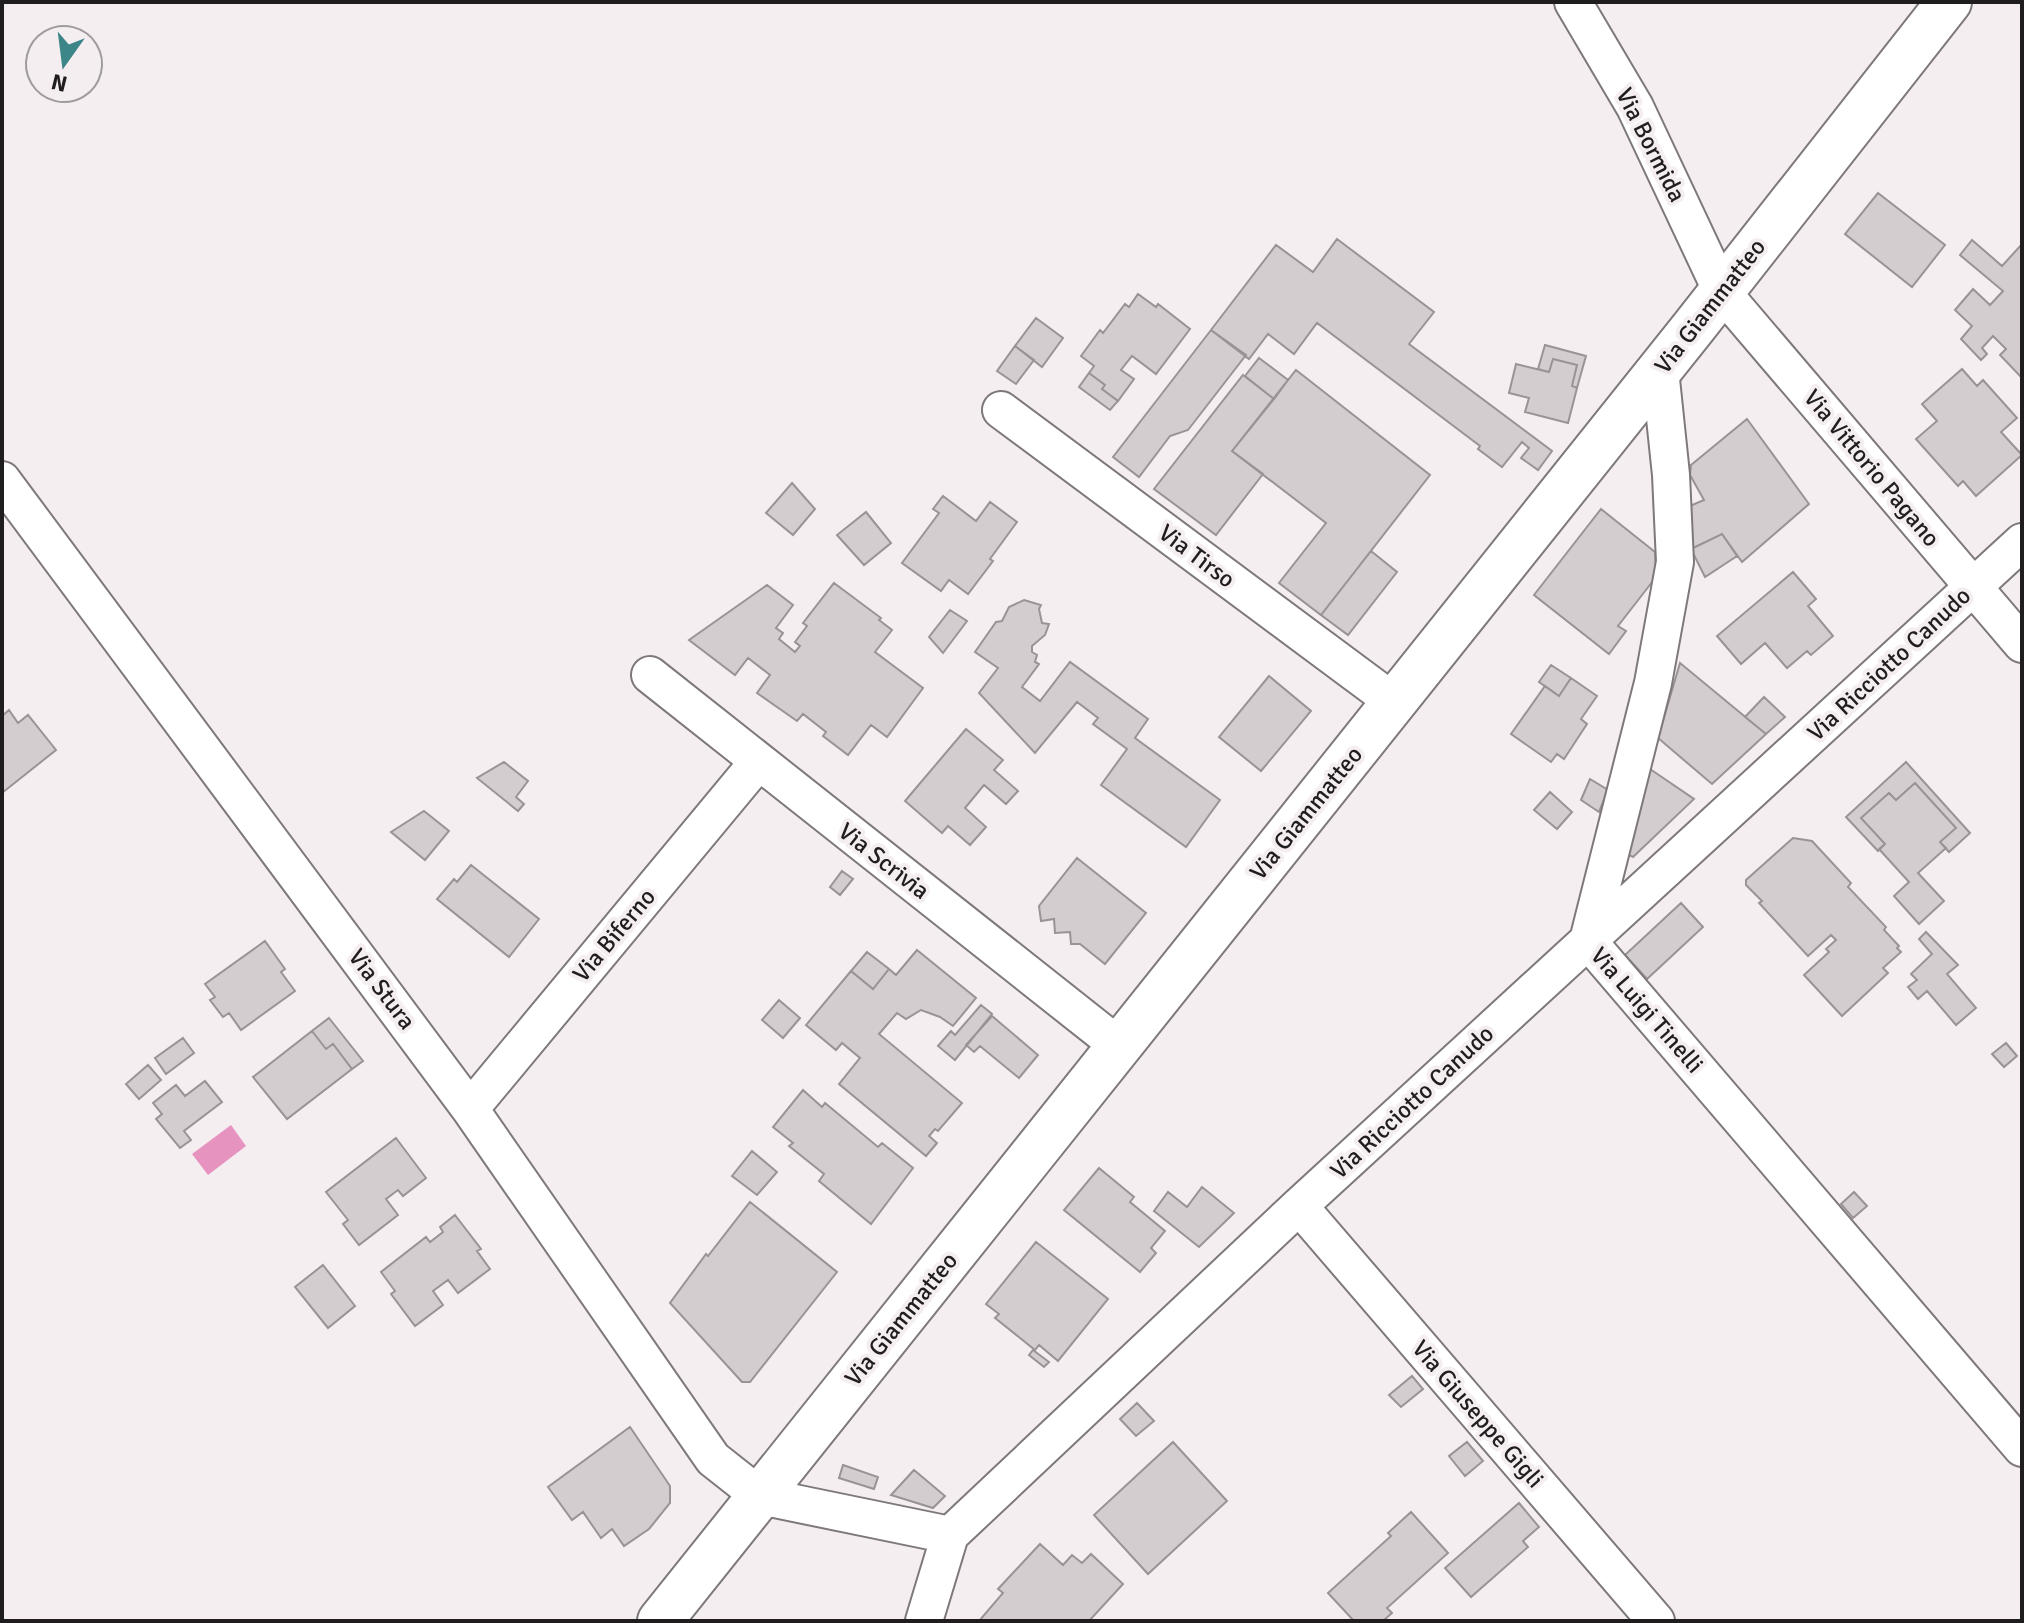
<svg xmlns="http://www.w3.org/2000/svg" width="2024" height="1623" viewBox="0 0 2024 1623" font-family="Signika,sans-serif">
	<rect width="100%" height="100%" fill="#f5eef1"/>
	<path fill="#e793c0" d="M 231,1125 L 246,1146 L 208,1175 L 192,1154 Z"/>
	<path fill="#d4cdd0" stroke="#9a9396" stroke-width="2" d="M 1878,193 L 1945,245 L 1912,287 L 1845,234 Z
		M 1337,239 L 1434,312 L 1409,344 L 1552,451 L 1538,470 L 1521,458 L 1529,448 L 1522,442 L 1502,467 L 1478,449 L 1480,446 L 1317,323 L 1294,354 L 1268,334 L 1249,359 L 1211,330 L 1276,245 L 1313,272 Z
		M 1972,240 L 2002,266 L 2022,244 L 2022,378 L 2000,355 L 2006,349 L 1993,336 L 1982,348 L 1987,354 L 1981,360 L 1961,339 L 1972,326 L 1955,310 L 1973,289 L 1990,305 L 2003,291 L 1960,255 Z
		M 1138,294 L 1156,307 L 1158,304 L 1190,329 L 1156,374 L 1132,356 L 1121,370 L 1134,379 L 1118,401 L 1102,389 L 1105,385 L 1089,373 L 1094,366 L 1081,356 L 1100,330 L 1103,333 L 1125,304 L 1129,307 Z
		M 1036,318 L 1063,338 L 1042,367 L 1015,346 Z
		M 1211,330 L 1246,355 L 1188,430 L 1170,436 L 1139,477 L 1113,457 Z
		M 1545,345 L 1586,356 L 1577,388 L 1572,386 L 1577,365 L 1553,359 L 1549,372 L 1538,369 Z
		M 1015,346 L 1034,360 L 1016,384 L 997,371 Z
		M 1259,358 L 1288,380 L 1274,399 L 1245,376 Z
		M 1553,359 L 1577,365 L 1572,386 L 1577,388 L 1568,423 L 1525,412 L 1529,398 L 1509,393 L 1516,364 L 1549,372 Z
		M 1962,369 L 1977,386 L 1983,380 L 2017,418 L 2001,432 L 2022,455 L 1976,496 L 1963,481 L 1958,486 L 1916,439 L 1937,421 L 1922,404 Z
		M 1296,370 L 1430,475 L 1321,615 L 1279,583 L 1326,523 L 1232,451 Z
		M 1089,373 L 1105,385 L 1102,389 L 1118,401 L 1110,410 L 1079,387 Z
		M 1243,375 L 1274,399 L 1232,451 L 1263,474 L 1216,535 L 1154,489 Z
		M 1747,419 L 1809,504 L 1742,562 L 1722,534 L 1691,549 L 1690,506 L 1704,500 L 1690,475 L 1691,465 Z
		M 792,483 L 815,509 L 793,535 L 766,513 Z
		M 943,496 L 976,521 L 990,502 L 1017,522 L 990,559 L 993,561 L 968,594 L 949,580 L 941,591 L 902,563 L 939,513 L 933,509 Z
		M 1601,509 L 1655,552 L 1656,577 L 1618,626 L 1626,631 L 1609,654 L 1534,595 Z
		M 866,512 L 891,543 L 864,565 L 837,535 Z
		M 1722,534 L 1737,556 L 1705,577 L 1691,549 Z
		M 1371,551 L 1397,572 L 1348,635 L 1321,615 Z
		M 1793,572 L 1816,599 L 1808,606 L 1833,636 L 1811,655 L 1807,651 L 1787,668 L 1765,643 L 1741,664 L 1717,636 Z
		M 834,583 L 881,618 L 879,620 L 892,630 L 875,652 L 923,688 L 887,737 L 871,725 L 848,755 L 823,736 L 826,732 L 803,714 L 797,721 L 757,693 L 770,675 L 748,658 L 735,675 L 689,640 L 767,585 L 793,605 L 776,628 L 783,633 L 779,639 L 795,652 L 800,646 L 795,642 L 807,626 L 803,623 Z
		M 1024,600 L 1041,605 L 1039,609 L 1042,623 L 1049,624 L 1045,635 L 1032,646 L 1032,652 L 1037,655 L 1035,662 L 1039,664 L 1022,687 L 1040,701 L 1070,662 L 1148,719 L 1135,738 L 1220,800 L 1186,847 L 1101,785 L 1127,749 L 1093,724 L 1098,718 L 1077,702 L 1035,753 L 979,693 L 998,668 L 975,652 L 996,622 L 1002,621 L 1009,607 Z
		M 950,610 L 967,621 L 943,653 L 929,637 Z
		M 1680,663 L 1766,734 L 1712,784 L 1658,738 Z
		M 1551,665 L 1571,678 L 1559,696 L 1539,682 Z
		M 1269,676 L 1311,711 L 1261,771 L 1219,737 Z
		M 1571,678 L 1597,696 L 1581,719 L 1587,724 L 1564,759 L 1557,754 L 1551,762 L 1511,734 L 1545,686 L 1559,696 Z
		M 1764,697 L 1785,717 L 1766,734 L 1745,717 Z
		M 9,710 L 18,723 L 28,715 L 56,750 L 2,793 L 2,716 Z
		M 966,729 L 1003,760 L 994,770 L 1018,791 L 1006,804 L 984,785 L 965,808 L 986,827 L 970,845 L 948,826 L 942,833 L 905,801 Z
		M 504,762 L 528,781 L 516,797 L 524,804 L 518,811 L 477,778 Z
		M 1906,762 L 1970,833 L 1949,852 L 1940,842 L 1956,828 L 1915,783 L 1896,800 L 1889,793 L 1861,818 L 1885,844 L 1878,851 L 1846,817 Z
		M 1650,769 L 1694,799 L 1633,857 L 1625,853 Z
		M 1590,779 L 1608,790 L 1599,812 L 1581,800 Z
		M 1915,783 L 1956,828 L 1940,842 L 1946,848 L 1918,873 L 1944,901 L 1919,924 L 1894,896 L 1909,882 L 1879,849 L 1885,844 L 1861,818 L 1889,793 L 1896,800 Z
		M 1550,792 L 1572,812 L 1557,829 L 1534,810 Z
		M 424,811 L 449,831 L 425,860 L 391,832 Z
		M 1793,838 L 1812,841 L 1851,883 L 1848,887 L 1886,927 L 1884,930 L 1899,946 L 1897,948 L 1901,952 L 1883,968 L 1888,973 L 1842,1016 L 1804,975 L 1829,952 L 1826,949 L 1836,940 L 1831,935 L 1808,956 L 1759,903 L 1762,901 L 1746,885 L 1746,880 Z
		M 1077,858 L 1146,913 L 1105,964 L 1080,944 L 1071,944 L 1070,932 L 1055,933 L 1054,919 L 1041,921 L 1039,906 Z
		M 471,865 L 539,919 L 509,957 L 437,899 L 454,879 L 457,882 Z
		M 842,871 L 853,879 L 840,895 L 830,887 Z
		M 1681,903 L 1703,927 L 1647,979 L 1625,955 Z
		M 1926,932 L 1958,965 L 1947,974 L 1976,1008 L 1956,1025 L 1927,991 L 1918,999 L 1908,987 L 1917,980 L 1911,974 L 1932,954 L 1919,939 Z
		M 265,941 L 285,969 L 281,972 L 295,991 L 241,1030 L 229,1013 L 223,1017 L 210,1000 L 215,997 L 205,984 Z
		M 917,950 L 976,998 L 953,1026 L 940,1017 L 921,1010 L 906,1019 L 897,1013 L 879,1034 L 962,1103 L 938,1131 L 935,1129 L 929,1136 L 937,1143 L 926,1156 L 839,1084 L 860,1058 L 842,1043 L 836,1050 L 806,1025 L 851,971 L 873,989 L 889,969 L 896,975 Z
		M 867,952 L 889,969 L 873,989 L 851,971 Z
		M 779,1000 L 800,1018 L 783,1038 L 762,1020 Z
		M 981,1005 L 992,1014 L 955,1060 L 938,1046 L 951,1031 L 955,1035 Z
		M 992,1016 L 1038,1055 L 1019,1078 L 980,1046 L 974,1052 L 966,1045 Z
		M 329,1018 L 363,1061 L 352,1069 L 333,1044 L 326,1049 L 312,1031 Z
		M 312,1031 L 326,1049 L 333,1044 L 352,1069 L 287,1119 L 253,1077 Z
		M 183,1038 L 194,1053 L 166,1074 L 155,1058 Z
		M 2006,1043 L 2017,1056 L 2004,1067 L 1992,1054 Z
		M 148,1065 L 161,1080 L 139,1099 L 126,1084 Z
		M 205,1081 L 222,1102 L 184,1131 L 191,1140 L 180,1148 L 156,1119 L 162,1114 L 153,1103 L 176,1085 L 185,1096 Z
		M 803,1090 L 822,1107 L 825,1103 L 878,1147 L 882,1143 L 913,1168 L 871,1224 L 819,1181 L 824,1174 L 789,1146 L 793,1143 L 773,1127 Z
		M 396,1138 L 426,1178 L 403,1196 L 398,1190 L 386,1199 L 398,1215 L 359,1245 L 343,1224 L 348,1220 L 326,1192 Z
		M 752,1151 L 777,1172 L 757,1195 L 732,1176 Z
		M 1099,1168 L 1134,1197 L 1130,1202 L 1165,1231 L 1151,1248 L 1156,1253 L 1140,1272 L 1064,1210 Z
		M 1202,1187 L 1234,1213 L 1199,1247 L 1154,1211 L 1168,1192 L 1187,1207 Z
		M 1854,1192 L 1867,1206 L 1853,1218 L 1841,1204 Z
		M 750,1202 L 837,1272 L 750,1382 L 742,1382 L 670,1303 L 706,1254 L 708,1256 Z
		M 455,1215 L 481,1249 L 477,1251 L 490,1269 L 458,1293 L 448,1280 L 433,1291 L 443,1305 L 415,1326 L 391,1294 L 395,1291 L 381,1272 L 426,1237 L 430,1242 L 443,1232 L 440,1227 Z
		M 1036,1242 L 1108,1299 L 1058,1361 L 1039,1345 L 1035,1350 L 995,1318 L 999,1314 L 986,1304 Z
		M 323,1265 L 355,1306 L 328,1328 L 295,1287 Z
		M 1033,1350 L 1049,1362 L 1044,1367 L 1029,1355 Z
		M 1412,1376 L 1423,1389 L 1401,1407 L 1389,1395 Z
		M 1137,1403 L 1154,1421 L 1136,1436 L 1120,1419 Z
		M 630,1427 L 670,1486 L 670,1503 L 649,1529 L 624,1546 L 612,1529 L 601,1538 L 583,1512 L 572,1520 L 548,1487 Z
		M 1173,1442 L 1227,1501 L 1148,1574 L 1094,1515 Z
		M 1467,1442 L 1483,1461 L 1465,1476 L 1449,1456 Z
		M 843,1465 L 878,1477 L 874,1489 L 839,1478 Z
		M 914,1470 L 945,1496 L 933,1508 L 891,1495 Z
		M 1519,1503 L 1539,1527 L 1523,1541 L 1528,1547 L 1471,1597 L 1445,1568 Z
		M 1411,1512 L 1448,1553 L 1387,1608 L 1392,1613 L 1383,1621 L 1354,1621 L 1328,1593 L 1391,1536 L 1388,1533 Z
		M 1040,1544 L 1063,1565 L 1072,1555 L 1082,1563 L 1091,1554 L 1123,1584 L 1089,1621 L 979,1621 L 1003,1593 L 998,1589 Z"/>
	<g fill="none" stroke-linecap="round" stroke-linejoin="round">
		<g stroke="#7e787b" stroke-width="40">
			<path id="minor" d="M 1573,2 L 1635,107 L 1722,292 L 2022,644
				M 1660,370 L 1671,475 L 1675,562 L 1653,683 L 1588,941 L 2022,1448
				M 1001,410 L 1394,702
				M 2,480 L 470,1109 L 713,1459 L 760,1496 L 950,1535 L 1299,1206 L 2022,542
				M 650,675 L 1119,1046
				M 470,1109 L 758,762
				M 1299,1206 L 1656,1621
				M 924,1621 L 950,1535"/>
		</g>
		<g stroke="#7e787b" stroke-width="48">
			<path id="tertiary" d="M 660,1621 L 1693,328 L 1949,2"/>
		</g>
		<use href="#minor" stroke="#fff" stroke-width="36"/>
		<use href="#tertiary" stroke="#fff" stroke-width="44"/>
	</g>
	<g text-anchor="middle" stroke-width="8" stroke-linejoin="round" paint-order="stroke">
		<g font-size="24" fill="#1f1d1e" stroke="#f5eef1">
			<text transform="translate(1651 145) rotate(63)" y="8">Via Bormida</text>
			<text transform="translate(1710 306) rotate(-52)" y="8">Via Giammatteo</text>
			<text transform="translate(1872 468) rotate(50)" y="8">Via Vittorio Pagano</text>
			<text transform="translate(1197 556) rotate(37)" y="8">Via Tirso</text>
			<text transform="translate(1889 664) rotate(-43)" y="8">Via Ricciotto Canudo</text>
			<text transform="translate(1306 813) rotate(-51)" y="8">Via Giammatteo</text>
			<text transform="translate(884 861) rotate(38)" y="8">Via Scrivia</text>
			<text transform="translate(614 935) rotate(-50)" y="8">Via Biferno</text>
			<text transform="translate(382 989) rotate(53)" y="8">Via Stura</text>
			<text transform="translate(1647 1010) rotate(49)" y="8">Via Luigi Tinelli</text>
			<text transform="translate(1412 1102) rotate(-43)" y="8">Via Ricciotto Canudo</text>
			<text transform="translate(901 1319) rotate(-51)" y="8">Via Giammatteo</text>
			<text transform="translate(1478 1414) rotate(49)" y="8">Via Giuseppe Gigli</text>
		</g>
	</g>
	<rect width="2024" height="1623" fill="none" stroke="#1f1d1e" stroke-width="8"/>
	<g transform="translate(64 64) rotate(194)"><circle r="38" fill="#f5eef1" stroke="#9f9a9d" stroke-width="2"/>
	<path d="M0-6L14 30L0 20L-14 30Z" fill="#3d8687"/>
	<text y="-12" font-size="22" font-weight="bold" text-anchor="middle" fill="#1f1d1e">N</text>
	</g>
</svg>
